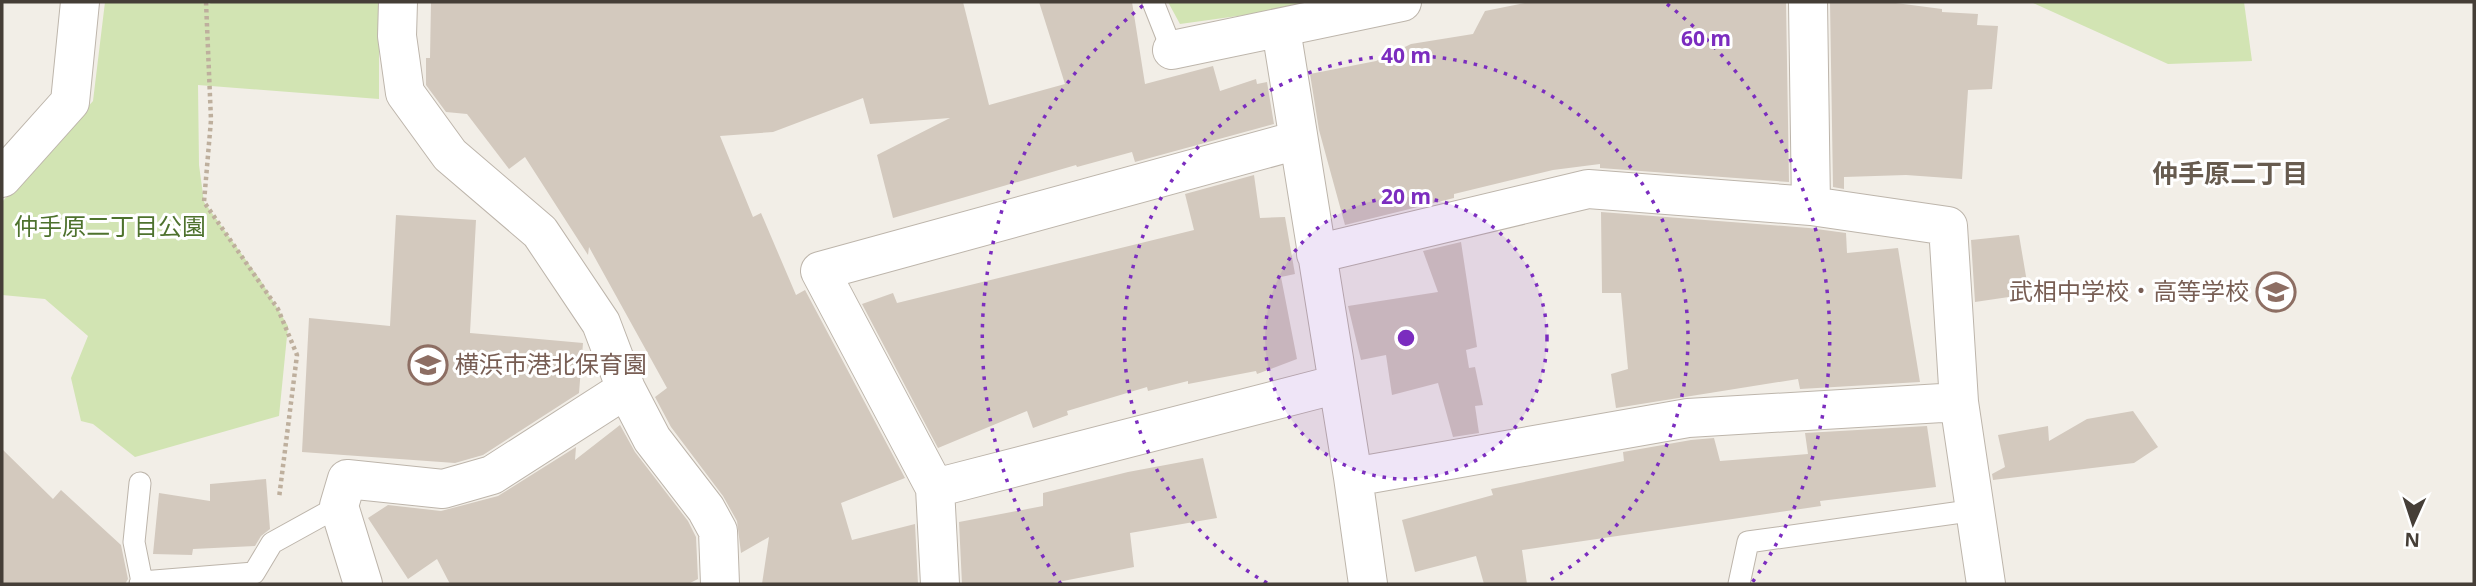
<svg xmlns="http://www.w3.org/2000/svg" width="2476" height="586" viewBox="0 0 2476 586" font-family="'Noto Sans','Noto Sans JP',sans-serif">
	<rect width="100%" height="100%" fill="#f2eee7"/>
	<path fill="#d2e4b3" d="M 105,2 L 191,2 L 210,4 L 211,2 L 379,2 L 379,99 L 198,85 L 199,165 L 204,202 L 261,281 L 288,326 L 279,416 L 135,457 L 93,424 L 81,421 L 71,378 L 88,336 L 45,299 L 2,295 L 2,202 L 93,101 Z
		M 1168,2 L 1323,2 L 1303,7 L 1180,24 Z
		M 2031,2 L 2244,2 L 2252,61 L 2168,64 Z"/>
	<path fill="#d3c9be" d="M 431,2 L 963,2 L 989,105 L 1065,84 L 1039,2 L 1132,2 L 1145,84 L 1213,66 L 1220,91 L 1256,79 L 1257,84 L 1267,82 L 1274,124 L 1135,162 L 1132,152 L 1077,167 L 1076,165 L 893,218 L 877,155 L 950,118 L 870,124 L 863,98 L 773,132 L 720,136 L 753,217 L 761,213 L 796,295 L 805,290 L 905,478 L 841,503 L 852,540 L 915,524 L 918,584 L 762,584 L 769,537 L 741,553 L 737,521 L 723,496 L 671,427 L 655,397 L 667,388 L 589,247 L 588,255 L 525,157 L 509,169 L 467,114 L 446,112 L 426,85 L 426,58 L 430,58 Z
		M 1530,2 L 1786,2 L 1789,182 L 1600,168 L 1600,164 L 1553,170 L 1454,194 L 1454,198 L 1345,225 L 1319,130 L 1310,74 L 1376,61 L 1411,44 L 1473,34 L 1485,11 Z
		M 1830,2 L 1888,2 L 1942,9 L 1942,12 L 1978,14 L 1977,25 L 1998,26 L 1992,89 L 1968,90 L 1962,179 L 1906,175 L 1844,177 L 1844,189 L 1833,187 Z
		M 1254,175 L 1260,218 L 1285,217 L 1295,274 L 1281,277 L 1297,359 L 1257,374 L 1256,371 L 1188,384 L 1188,381 L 1148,391 L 1147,387 L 1067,411 L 1068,415 L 1033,428 L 1027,411 L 938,448 L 862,304 L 893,293 L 897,303 L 1194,230 L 1185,194 Z
		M 1601,212 L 1809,228 L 1846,233 L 1847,253 L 1898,248 L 1920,382 L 1800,389 L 1798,379 L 1616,408 L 1611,374 L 1628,369 L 1621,293 L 1602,293 Z
		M 396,215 L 476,220 L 470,333 L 583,343 L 579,393 L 483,455 L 455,463 L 302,452 L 309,318 L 390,326 Z
		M 2019,235 L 2029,294 L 1975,302 L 1971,240 Z
		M 1461,242 L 1477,347 L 1466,350 L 1469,368 L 1475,367 L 1483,405 L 1475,406 L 1479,433 L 1453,437 L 1438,383 L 1392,395 L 1386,355 L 1361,360 L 1348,306 L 1438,292 L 1423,251 Z
		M 2133,411 L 2158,447 L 2134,463 L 1993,480 L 1992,474 L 2005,467 L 1998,435 L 2048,426 L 2049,441 L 2087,419 Z
		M 620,425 L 635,452 L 688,521 L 696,537 L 698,579 L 688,584 L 450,584 L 437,559 L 408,579 L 368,518 L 388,505 L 441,511 L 498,496 L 576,447 L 575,460 Z
		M 1927,426 L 1936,487 L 1820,501 L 1821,506 L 1522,550 L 1527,584 L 1484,584 L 1476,556 L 1415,572 L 1402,520 L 1493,495 L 1491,489 L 1624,461 L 1623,452 L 1691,440 L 1714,438 L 1720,461 L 1808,454 L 1805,433 Z
		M 2,449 L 53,499 L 61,490 L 121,545 L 128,579 L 125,584 L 2,584 Z
		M 1203,458 L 1217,518 L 1130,533 L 1134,567 L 1048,584 L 962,584 L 959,522 L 1043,506 L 1043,493 L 1128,472 Z
		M 266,479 L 270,529 L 261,536 L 255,546 L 193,549 L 192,555 L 153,554 L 159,493 L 210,501 L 210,484 Z"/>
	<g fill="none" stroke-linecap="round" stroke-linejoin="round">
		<g stroke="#bdb5ab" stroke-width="23">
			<path id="service" d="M 1153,2 L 1172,50
				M 140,483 L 134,542 L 142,582
				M 140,584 L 142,582 L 254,573 L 272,543 L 339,506
				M 1739,584 L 1748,542 L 1976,510"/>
		</g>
		<g stroke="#bdb5ab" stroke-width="40">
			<path id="minor" d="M 398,2 L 397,36 L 405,93 L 450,155 L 540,232 L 601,323 L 626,389 L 652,439 L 706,509 L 718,531 L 720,584
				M 1808,2 L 1811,206
				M 1281,29 L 1353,477 L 1368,584
				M 1172,50 L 1402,2
				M 2,178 L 70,102 L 80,2
				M 1316,254 L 1588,189 L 1811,206 L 1948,226 L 1959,402 L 1986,584
				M 1353,477 L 1688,418 L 1959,402
				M 935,488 L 1338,384
				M 363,584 L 339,506 L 347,479 L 443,489 L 492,475 L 626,389
				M 940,584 L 935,488 L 820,271 L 1298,140"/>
		</g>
		<path stroke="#beaf9d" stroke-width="4.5" stroke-dasharray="3.5 3.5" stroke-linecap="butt" d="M 206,2 L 211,120 L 204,202 L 278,309 L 297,355 L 279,498"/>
		<use href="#service" stroke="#fff" stroke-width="21"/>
		<use href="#minor" stroke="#fff" stroke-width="38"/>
	</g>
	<circle cx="1406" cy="338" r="141" fill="#7b2cbf" fill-opacity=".12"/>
	<g fill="none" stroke="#7b2cbf" stroke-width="3.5" stroke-dasharray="3.5 7">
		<circle cx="1406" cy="338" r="141"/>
		<path d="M1267 583A282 282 0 1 1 1545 583"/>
		<path d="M1061 584A424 424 0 0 1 1145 4M1667 4A424 424 0 0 1 1751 584"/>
	</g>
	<defs>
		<g id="school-ring" transform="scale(2.0125)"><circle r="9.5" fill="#fff" stroke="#8d6e63" stroke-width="1.5"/><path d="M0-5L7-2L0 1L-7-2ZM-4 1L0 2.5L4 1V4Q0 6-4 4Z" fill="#8d6e63"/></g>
	</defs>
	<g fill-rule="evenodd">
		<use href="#school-ring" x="2276" y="292"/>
		<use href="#school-ring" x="428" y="365"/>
	</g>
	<g text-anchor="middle" stroke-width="6" stroke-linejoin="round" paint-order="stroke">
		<g font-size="24" fill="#4e722e" stroke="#fff">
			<text x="110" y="235">仲手原二丁目公園</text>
		</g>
		<g font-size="24" fill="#785e54" stroke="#fff" text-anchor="end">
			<text x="2249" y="300">武相中学校・高等学校</text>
			<text x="455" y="373" text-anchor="start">横浜市港北保育園</text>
		</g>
		<g font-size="26" font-weight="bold" fill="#675b4f" stroke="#fff">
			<text x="2230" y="183">仲手原二丁目</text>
		</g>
	</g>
	<circle cx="1406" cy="338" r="10" fill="#7b2cbf" stroke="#fff" stroke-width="3.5"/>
	<g font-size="21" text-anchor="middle" font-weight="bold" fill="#7b2cbf" stroke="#fff" stroke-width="6" stroke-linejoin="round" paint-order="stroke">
		<text x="1706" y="46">60 m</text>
		<text x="1406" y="63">40 m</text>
		<text x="1406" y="204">20 m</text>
	</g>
	<rect width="2476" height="586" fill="none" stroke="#453e37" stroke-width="7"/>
	<g transform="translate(2413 523) rotate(183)" stroke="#ffffff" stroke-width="5" paint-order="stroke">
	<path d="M0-5L12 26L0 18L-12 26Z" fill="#453e37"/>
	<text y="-10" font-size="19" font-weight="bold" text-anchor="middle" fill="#453e37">N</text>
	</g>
</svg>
